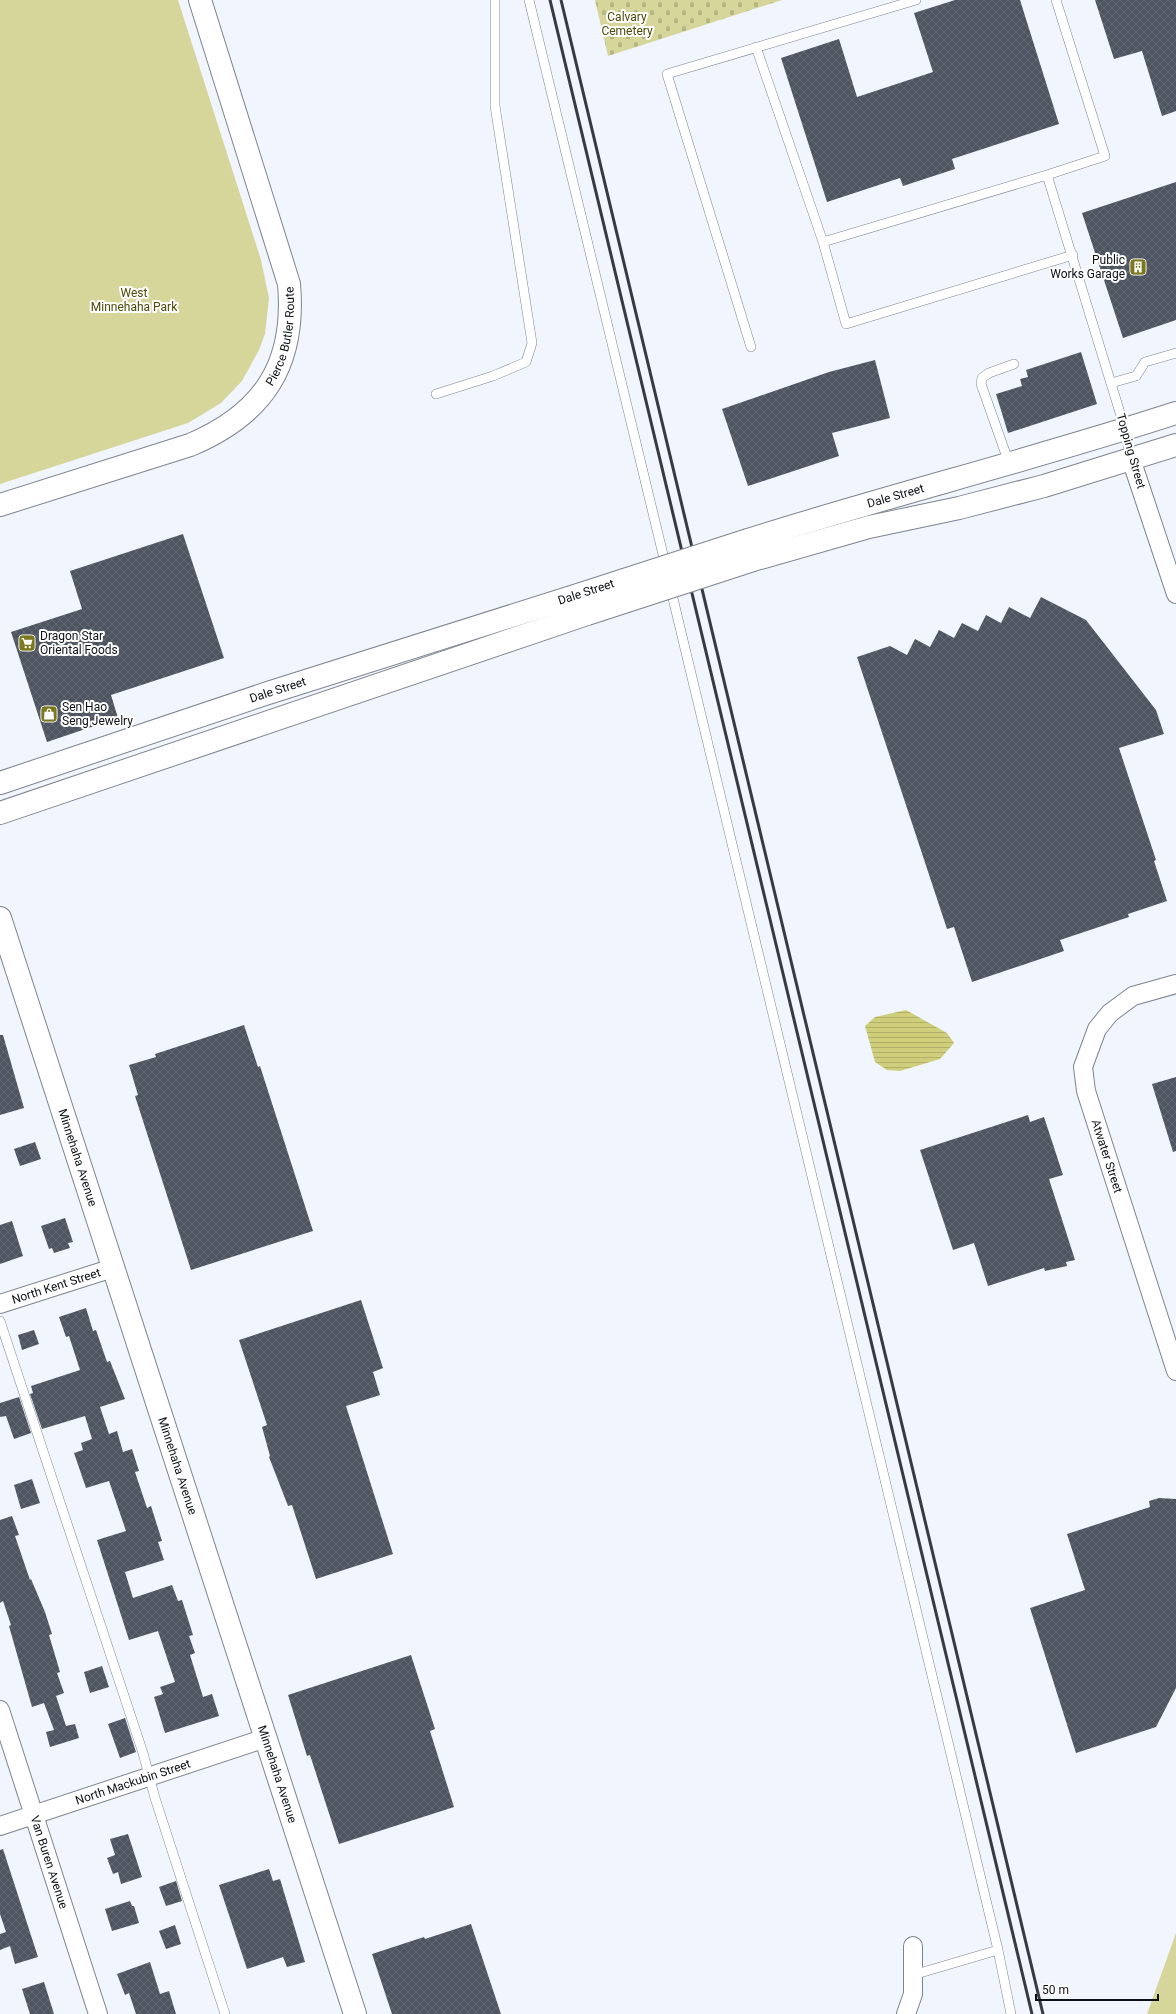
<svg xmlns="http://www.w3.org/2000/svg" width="1176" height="2014" viewBox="0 0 1176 2014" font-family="Roboto,sans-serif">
	<defs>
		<pattern id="cemetery-stones" width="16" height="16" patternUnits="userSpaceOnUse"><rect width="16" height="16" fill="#d6d59a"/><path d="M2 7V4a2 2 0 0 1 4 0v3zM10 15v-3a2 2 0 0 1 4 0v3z" fill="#b6b684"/></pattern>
		<pattern id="water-rules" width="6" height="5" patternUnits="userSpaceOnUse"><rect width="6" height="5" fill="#cfce7b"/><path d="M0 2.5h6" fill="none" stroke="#b1b069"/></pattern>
		<pattern id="building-cross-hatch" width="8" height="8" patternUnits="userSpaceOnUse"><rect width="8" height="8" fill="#4e5561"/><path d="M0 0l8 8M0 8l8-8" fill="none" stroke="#636973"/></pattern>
	</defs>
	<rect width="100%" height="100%" fill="#f0f5fe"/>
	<path fill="url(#cemetery-stones)" d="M 595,0 L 782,0 L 608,56 Z"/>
	<path fill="#d6d59a" d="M 0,0 L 178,0 L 261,260 L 269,298 L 265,334 L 259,350 L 242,381 L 221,403 L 188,423 L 0,484 Z
		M 1176,1933 L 1176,2014 L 1147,2014 Z"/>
	<path fill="url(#water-rules)" d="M 906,1010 L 947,1033 L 954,1043 L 940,1059 L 900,1071 L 887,1070 L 875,1062 L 865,1026 L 875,1017 Z"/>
	<path fill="url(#building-cross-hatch)" d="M 955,0 L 1020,0 L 1059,124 L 952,159 L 955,169 L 903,186 L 900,178 L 827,202 L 781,58 L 839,39 L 857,97 L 933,72 L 914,13 Z
		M 1095,0 L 1176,0 L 1176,111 L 1162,116 L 1142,51 L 1114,59 Z
		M 1176,182 L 1176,320 L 1123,338 L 1082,213 Z
		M 1081,352 L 1097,404 L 1008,433 L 996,394 L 1022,386 L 1020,379 L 1028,377 L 1026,370 Z
		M 875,360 L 890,418 L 832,433 L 839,456 L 748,486 L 722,409 L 829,372 Z
		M 183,534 L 224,658 L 111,695 L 118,718 L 47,742 L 11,632 L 82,609 L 70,571 Z
		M 1041,597 L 1086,620 L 1156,710 L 1164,734 L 1119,748 L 1156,860 L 1154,861 L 1167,901 L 1128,914 L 1129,917 L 1060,940 L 1064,951 L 972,982 L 954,927 L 947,929 L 857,657 L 890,646 L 907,655 L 915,639 L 930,647 L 939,630 L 954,638 L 962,623 L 978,631 L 986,615 L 1001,623 L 1009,607 L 1030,618 Z
		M 244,1025 L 258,1067 L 260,1066 L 313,1231 L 191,1270 L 135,1096 L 138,1095 L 129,1065 L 156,1057 L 155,1054 Z
		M 0,1035 L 3,1035 L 24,1108 L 0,1115 Z
		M 1176,1077 L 1176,1151 L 1173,1152 L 1152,1084 Z
		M 1028,1115 L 1030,1122 L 1044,1117 L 1063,1175 L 1049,1179 L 1075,1260 L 1066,1262 L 1067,1266 L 1045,1271 L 1044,1268 L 988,1286 L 974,1243 L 953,1250 L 920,1150 Z
		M 35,1142 L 41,1159 L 20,1166 L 14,1149 Z
		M 65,1218 L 73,1242 L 68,1243 L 70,1248 L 54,1253 L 52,1248 L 49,1249 L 41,1226 Z
		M 12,1221 L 23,1256 L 0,1264 L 0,1225 Z
		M 361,1300 L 383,1368 L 373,1372 L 380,1395 L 346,1406 L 393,1554 L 316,1579 L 292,1505 L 288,1506 L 269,1457 L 270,1456 L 262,1427 L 267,1425 L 239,1340 Z
		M 86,1308 L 93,1331 L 96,1330 L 107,1362 L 110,1361 L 125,1399 L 100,1407 L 109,1434 L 117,1431 L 123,1452 L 132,1449 L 139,1471 L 135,1472 L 147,1508 L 151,1506 L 162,1541 L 158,1542 L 164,1560 L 125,1572 L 133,1598 L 172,1585 L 178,1601 L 182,1600 L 193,1635 L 189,1636 L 195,1653 L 190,1655 L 203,1697 L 212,1694 L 219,1716 L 165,1733 L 154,1697 L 163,1694 L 160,1687 L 175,1682 L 158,1631 L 129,1640 L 97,1540 L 126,1531 L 109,1481 L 86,1488 L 74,1453 L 83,1450 L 81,1443 L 92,1439 L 85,1416 L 42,1429 L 30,1394 L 33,1393 L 31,1386 L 80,1370 L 69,1336 L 66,1337 L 59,1317 Z
		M 34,1330 L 39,1344 L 22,1350 L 18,1335 Z
		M 19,1397 L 31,1433 L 14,1439 L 6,1416 L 0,1417 L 0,1403 Z
		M 32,1479 L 40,1503 L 21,1509 L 14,1485 Z
		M 1159,1498 L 1176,1499 L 1176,1688 L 1156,1727 L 1076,1753 L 1030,1608 L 1085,1590 L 1067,1534 L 1150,1507 L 1149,1501 Z
		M 12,1516 L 19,1535 L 15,1536 L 30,1580 L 31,1579 L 45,1612 L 52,1634 L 49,1635 L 60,1672 L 57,1673 L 64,1693 L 56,1696 L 66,1726 L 75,1724 L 79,1738 L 50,1747 L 46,1732 L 54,1730 L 44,1703 L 32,1707 L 9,1626 L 11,1625 L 3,1601 L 0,1603 L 0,1520 Z
		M 411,1655 L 435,1729 L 430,1731 L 454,1807 L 339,1844 L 310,1755 L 307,1756 L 288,1695 Z
		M 102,1666 L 109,1687 L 90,1693 L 84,1672 Z
		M 125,1718 L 136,1752 L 120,1758 L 108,1724 Z
		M 128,1834 L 142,1877 L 121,1884 L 118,1872 L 113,1874 L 107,1858 L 115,1855 L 110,1839 Z
		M 3,1849 L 38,1957 L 15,1964 L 10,1946 L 0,1950 L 0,1934 L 6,1932 L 0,1914 L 0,1850 Z
		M 269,1869 L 273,1881 L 280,1879 L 305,1962 L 287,1967 L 283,1957 L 247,1969 L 219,1885 Z
		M 176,1881 L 182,1901 L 166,1906 L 159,1887 Z
		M 130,1901 L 132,1906 L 134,1906 L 139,1923 L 112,1931 L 105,1909 Z
		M 471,1924 L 501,2014 L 392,2014 L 372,1954 L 424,1937 L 425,1939 Z
		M 175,1925 L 181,1944 L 166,1949 L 159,1931 Z
		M 150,1962 L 160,1994 L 169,1991 L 176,2014 L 136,2014 L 129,1993 L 125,1995 L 117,1974 Z
		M 44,1982 L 54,2014 L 30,2014 L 22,1989 Z"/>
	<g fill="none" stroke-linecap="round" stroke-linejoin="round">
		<g stroke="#7d8491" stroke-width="10">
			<path id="service" d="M 529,0 L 666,567
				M 1056,0 L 1105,156 L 1047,175 L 1125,429 L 1131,459
				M 756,47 L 823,242
				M 1047,175 L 823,242 L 846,324 L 1073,255
				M 751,347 L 667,74 L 916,0
				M 1111,383 L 1136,376 L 1145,362 L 1176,353
				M 436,394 L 493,376 L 526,362 L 532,343 L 495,106 L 495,0
				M 1009,463 L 981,384 L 982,378 L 989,373 L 1014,364
				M 670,586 L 998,1950 L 1011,2014
				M 0,1321 L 143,1753 L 155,1798 L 225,2014
				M 913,1975 L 998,1950"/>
		</g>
		<g stroke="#7d8491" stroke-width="20">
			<g id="minor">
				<path d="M 1131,459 L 1176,594"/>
				<path id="s1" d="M 1176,984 L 1133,996 L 1110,1013 L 1097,1029 L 1083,1067 L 1086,1091 L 1176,1371"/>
				<path id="s2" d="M 0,1304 L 113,1268"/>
				<path id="s3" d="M 0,1710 L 98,2014"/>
				<path id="s4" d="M 0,1826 L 266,1738"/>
				<path d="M 906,2014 L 913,1994 L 913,1946"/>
			</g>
		</g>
		<g stroke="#7d8491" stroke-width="24">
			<g id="secondary">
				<path id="s5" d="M 0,505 L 190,445 C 264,414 296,364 289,284 L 200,0"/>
				<path id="s6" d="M 748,540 C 890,495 1035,459 1176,413"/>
				<path d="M 753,560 L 869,527 L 959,508 L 1044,486 L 1176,445"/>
				<path id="s7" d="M 0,783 L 268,693 L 581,594"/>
				<path d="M 0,813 L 587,614"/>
				<path id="s8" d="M 0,918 L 355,2014"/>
			</g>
		</g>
		<use href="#service" stroke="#fff" stroke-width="9"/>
		<use href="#minor" stroke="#fff" stroke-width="18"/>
		<use href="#secondary" stroke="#fff" stroke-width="22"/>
		<path stroke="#373a40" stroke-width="3" d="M 550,0 L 1032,2014
			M 561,0 L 1043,2014"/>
		<g stroke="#7d8491" stroke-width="24" stroke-linecap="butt">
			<path id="secondary-bridge" d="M 581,594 L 748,540
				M 587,614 L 753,560"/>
		</g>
		<use href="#secondary-bridge" stroke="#fff" stroke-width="22"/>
	</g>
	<defs>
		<g id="building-square" transform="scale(0.9)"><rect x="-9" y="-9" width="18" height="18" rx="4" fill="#7b781f" stroke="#fff"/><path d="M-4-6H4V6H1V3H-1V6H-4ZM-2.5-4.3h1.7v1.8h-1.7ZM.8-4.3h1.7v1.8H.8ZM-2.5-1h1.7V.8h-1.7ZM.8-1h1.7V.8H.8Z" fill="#fff"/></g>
		<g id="supermarket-square" transform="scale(0.9)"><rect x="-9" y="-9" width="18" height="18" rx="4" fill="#7b781f" stroke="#fff"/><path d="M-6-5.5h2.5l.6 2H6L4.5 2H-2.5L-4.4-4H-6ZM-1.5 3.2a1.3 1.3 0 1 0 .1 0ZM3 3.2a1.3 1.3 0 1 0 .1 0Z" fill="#fff"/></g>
		<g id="shop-square" transform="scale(0.9)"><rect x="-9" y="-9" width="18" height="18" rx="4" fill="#7b781f" stroke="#fff"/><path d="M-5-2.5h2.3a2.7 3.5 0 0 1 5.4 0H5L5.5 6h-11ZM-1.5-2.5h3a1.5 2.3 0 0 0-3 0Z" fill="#fff"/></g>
	</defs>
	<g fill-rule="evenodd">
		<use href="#building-square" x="1138" y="267"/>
		<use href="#supermarket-square" x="27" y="643"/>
		<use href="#shop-square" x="49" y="714"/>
	</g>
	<g text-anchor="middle" stroke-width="4" stroke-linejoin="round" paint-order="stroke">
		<g font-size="12" fill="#4c4a08" stroke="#fff">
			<text x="627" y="21">Calvary<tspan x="627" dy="14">Cemetery</tspan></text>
			<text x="134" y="297">West<tspan x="134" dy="14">Minnehaha Park</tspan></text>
		</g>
		<g font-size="12" fill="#0d1015" stroke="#fff" text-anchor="start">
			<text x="1125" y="264" text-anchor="end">Public<tspan x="1125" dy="14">Works Garage</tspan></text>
			<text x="40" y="640">Dragon Star<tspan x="40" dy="14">Oriental Foods</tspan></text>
			<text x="62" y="711">Sen Hao<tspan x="62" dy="14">Seng Jewelry</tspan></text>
		</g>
		<g font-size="12" fill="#0d1015" stroke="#fff">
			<text dy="4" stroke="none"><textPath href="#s5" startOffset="351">Pierce Butler Route</textPath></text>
			<text transform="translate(1131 451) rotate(74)" y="4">Topping Street</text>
			<text dy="4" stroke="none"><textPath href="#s6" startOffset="154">Dale Street</textPath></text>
			<text transform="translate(586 592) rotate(-18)" y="4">Dale Street</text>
			<text dy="4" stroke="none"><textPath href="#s7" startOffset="293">Dale Street</textPath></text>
			<text dy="4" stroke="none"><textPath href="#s1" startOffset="227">Atwater Street</textPath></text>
			<text dy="4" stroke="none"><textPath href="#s8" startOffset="252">Minnehaha Avenue</textPath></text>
			<text dy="4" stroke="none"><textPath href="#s2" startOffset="59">North Kent Street</textPath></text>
			<text dy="4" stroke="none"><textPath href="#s8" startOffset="576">Minnehaha Avenue</textPath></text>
			<text dy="4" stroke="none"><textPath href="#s8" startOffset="900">Minnehaha Avenue</textPath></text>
			<text dy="4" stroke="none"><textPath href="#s4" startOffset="140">North Mackubin Street</textPath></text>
			<text dy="4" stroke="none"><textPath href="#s3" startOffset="160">Van Buren Avenue</textPath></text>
		</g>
	</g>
	<path d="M1036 1994v6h122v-6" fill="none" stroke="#0d1015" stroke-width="2"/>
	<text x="1042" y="1994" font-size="12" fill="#0d1015" stroke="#ffffff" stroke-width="3" paint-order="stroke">50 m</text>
</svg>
